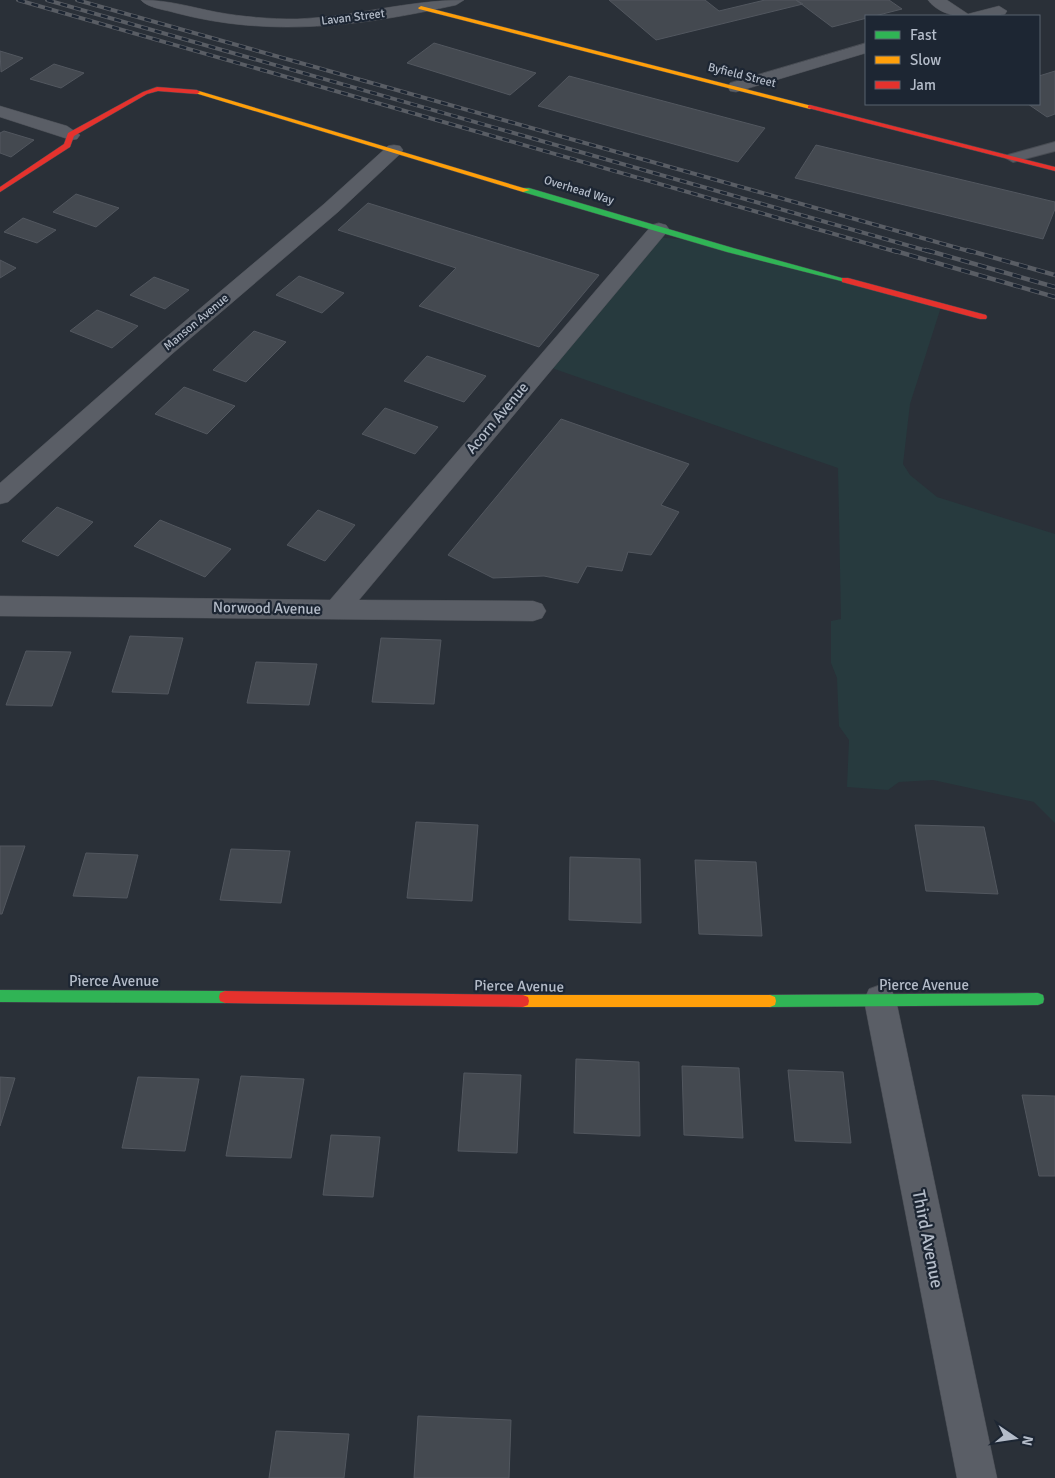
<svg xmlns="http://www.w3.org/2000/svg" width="1055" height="1478" viewBox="0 0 1055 1478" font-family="Signika,sans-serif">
	<rect width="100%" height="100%" fill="#2a3038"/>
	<path fill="#273a3e" d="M 654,237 L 692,240 L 941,307 L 910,404 L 903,464 L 910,475 L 937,497 L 1055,534 L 1055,823 L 1034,802 L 933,780 L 899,782 L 888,790 L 847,787 L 849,740 L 839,726 L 837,678 L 831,663 L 831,621 L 841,619 L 838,468 L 549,367 Z"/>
	<path fill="#444950" stroke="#52575f" d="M 609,0 L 705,0 L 719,11 L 765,0 L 796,0 L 803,4 L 656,40 Z
		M 796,0 L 889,0 L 902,9 L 832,27 Z
		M 434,43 L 536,73 L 510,95 L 407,63 Z
		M 0,51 L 23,58 L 1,72 Z
		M 54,64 L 84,73 L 61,88 L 30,79 Z
		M 1055,71 L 1055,114 L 1047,117 L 1028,104 L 1039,104 L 1039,76 Z
		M 569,76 L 765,128 L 738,162 L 538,106 Z
		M 4,131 L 34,140 L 11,157 L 0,153 L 0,133 Z
		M 816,145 L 1055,202 L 1055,209 L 1043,239 L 795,178 Z
		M 76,194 L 119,208 L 96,227 L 53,212 Z
		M 368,203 L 599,275 L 539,347 L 419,306 L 456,268 L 338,230 Z
		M 23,218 L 56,230 L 37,243 L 4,232 Z
		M 0,260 L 16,268 L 0,278 Z
		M 299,276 L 344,293 L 322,313 L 276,295 Z
		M 154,277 L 189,290 L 165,309 L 130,295 Z
		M 97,310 L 138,326 L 112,348 L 70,331 Z
		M 254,331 L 286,342 L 246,382 L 213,370 Z
		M 427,356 L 486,376 L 464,402 L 404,381 Z
		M 184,387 L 235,406 L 207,434 L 155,414 Z
		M 385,408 L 438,427 L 415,454 L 362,434 Z
		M 561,419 L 689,464 L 661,505 L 679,512 L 651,555 L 628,552 L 622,571 L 587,566 L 578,583 L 544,576 L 493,578 L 448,555 Z
		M 57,507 L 93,522 L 58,556 L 22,541 Z
		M 318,510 L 355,525 L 325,561 L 287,545 Z
		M 160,520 L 231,549 L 205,577 L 134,546 Z
		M 130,636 L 183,638 L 168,694 L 112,692 Z
		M 381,638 L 441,640 L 434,704 L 372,702 Z
		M 26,651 L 71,652 L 52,706 L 6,705 Z
		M 256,662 L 317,664 L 309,705 L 247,703 Z
		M 416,822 L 478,825 L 472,901 L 407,898 Z
		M 915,825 L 984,827 L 998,894 L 926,891 Z
		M 0,846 L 25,846 L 2,914 L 0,914 Z
		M 231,849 L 290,851 L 281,903 L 220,900 Z
		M 86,853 L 138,855 L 127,898 L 73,896 Z
		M 570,857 L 640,859 L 641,923 L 569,920 Z
		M 695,860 L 756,862 L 762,936 L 699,934 Z
		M 576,1059 L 639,1062 L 640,1136 L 574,1133 Z
		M 682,1066 L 739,1068 L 743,1138 L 684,1135 Z
		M 788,1070 L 843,1072 L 851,1143 L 795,1141 Z
		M 464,1073 L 521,1075 L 517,1153 L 458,1151 Z
		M 241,1076 L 304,1079 L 291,1158 L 226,1156 Z
		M 0,1077 L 15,1078 L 0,1126 Z
		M 138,1077 L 199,1079 L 185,1151 L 122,1148 Z
		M 1022,1095 L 1055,1096 L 1055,1176 L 1039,1176 Z
		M 331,1135 L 380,1137 L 373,1197 L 323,1195 Z
		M 418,1416 L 511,1420 L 509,1478 L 414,1478 Z
		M 276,1431 L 349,1434 L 344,1478 L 269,1478 Z"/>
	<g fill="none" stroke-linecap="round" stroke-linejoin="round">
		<g stroke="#484c53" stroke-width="2">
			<path id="lane" d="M 1055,142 L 1055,151 L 1013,162 L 1006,158 L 1008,155 Z"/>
		</g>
		<g stroke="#484c53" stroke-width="1">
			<path id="street" d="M 141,0 C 169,0 190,7 216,12 C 243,17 270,19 297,19 C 353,17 408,0 464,0 L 456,5 C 362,26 271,38 176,13 C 167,10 147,8 141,0 Z
				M 928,0 L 947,0 L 968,14 L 999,6 L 1007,11 L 1005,14 C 982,20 943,21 928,0 Z
				M 866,43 L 866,53 L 736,92 L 730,91 L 728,87 L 730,83 Z
				M 0,106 L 67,126 L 80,135 L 77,139 L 71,140 L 0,117 Z
				M 394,145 L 400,146 L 403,150 L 400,154 L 338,212 L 172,354 L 8,502 L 0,504 L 0,483 L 158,344 L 324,204 L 388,146 Z
				M 659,223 L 666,225 L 669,229 L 666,233 L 359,600 L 533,601 L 542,604 L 546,611 L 542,618 L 533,621 L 0,616 L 0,596 L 330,600 L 652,225 Z
				M 880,985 L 891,989 L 896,1000 L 997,1478 L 957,1478 L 864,1000 L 869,989 Z"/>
		</g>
		<g stroke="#484c53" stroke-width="1">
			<path id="fast" d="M 523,188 L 529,188 L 733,248 L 849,280 L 845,282 L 727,252 L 523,192 Z
				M 0,990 L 225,991 L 230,993 L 231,997 L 230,1001 L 225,1003 L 0,1002 Z
				M 1038,993 L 1043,995 L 1044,999 L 1043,1003 L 1038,1005 L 770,1007 L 765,1005 L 764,1001 L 765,997 L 770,995 Z"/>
		</g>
		<g stroke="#484c53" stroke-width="1">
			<path id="slow" d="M 421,6 L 812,106 L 814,107 L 810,109 L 419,9 L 418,8 Z
				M 195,91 L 199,91 L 530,190 L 523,192 L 195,93 Z
				M 523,995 L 770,995 L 775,997 L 776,1001 L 775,1005 L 770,1007 L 523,1007 L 518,1005 L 517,1001 L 518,997 Z"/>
		</g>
		<g stroke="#484c53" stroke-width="1">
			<path id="jam" d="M 157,87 L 197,90 L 200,92 L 197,94 L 158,91 L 147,94 L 74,136 L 70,147 L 0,192 L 0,187 L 64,144 L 68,133 L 143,92 Z
				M 810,105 L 1055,167 L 1055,171 L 808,108 L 808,106 Z
				M 842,278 L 848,278 L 986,315 L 987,317 L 986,319 L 980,319 L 842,282 Z
				M 225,991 L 523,995 L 528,997 L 529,1001 L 528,1005 L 523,1007 L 225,1003 L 220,1001 L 219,997 L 220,993 Z"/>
		</g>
		<use href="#lane" fill="#5a5e66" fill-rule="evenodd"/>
		<use href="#street" fill="#5a5e66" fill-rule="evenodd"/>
		<use href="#fast" fill="#30b455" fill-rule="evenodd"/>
		<use href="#slow" fill="#ff9f0a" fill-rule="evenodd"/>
		<use href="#jam" fill="#e5322d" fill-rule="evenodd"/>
		<g stroke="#595d64" stroke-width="4">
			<path id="rail-far1" d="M 18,0 L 897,252
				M 47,0 L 931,252
				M 77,0 L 972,252"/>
		</g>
		<g stroke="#595d64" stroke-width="4.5">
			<path id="rail" d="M 892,250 L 1055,297
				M 926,250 L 1055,287
				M 967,250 L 1055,275"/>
		</g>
		<use href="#rail-far1" stroke="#1d2633" stroke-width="2.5" stroke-dasharray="7" stroke-linecap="butt"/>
		<use href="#rail" stroke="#1d2633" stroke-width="3" stroke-dasharray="9" stroke-linecap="butt"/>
	</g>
	<g text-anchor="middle" stroke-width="4.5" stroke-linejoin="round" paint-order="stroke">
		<g font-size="12" fill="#b4bcc9" stroke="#1d2633">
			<text transform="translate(353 17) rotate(-7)" y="4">Lavan Street</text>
			<text transform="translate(742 75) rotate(14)" y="4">Byfield Street</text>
			<text transform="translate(579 190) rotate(17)" y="4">Overhead Way</text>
			<text transform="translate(196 322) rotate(-40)" y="4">Manson Avenue</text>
		</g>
		<g font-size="15" fill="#b4bcc9" stroke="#1d2633">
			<text transform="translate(497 418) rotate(-50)" y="5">Acorn Avenue</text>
			<text transform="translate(267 608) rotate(1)" y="5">Norwood Avenue</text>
			<text x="114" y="986">Pierce Avenue</text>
			<text x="924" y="990">Pierce Avenue</text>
			<text transform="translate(519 986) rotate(1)" y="5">Pierce Avenue</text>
		</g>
		<g font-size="18" fill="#b4bcc9" stroke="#1d2633">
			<text transform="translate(928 1239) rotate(79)" y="6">Third Avenue</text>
		</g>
	</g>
	<rect x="865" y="15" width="175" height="90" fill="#1d2633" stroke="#59626f"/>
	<rect x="875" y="31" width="25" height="8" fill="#30b455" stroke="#59626f"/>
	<text x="910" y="40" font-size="15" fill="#b4bcc9">Fast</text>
	<rect x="875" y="56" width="25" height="8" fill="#ff9f0a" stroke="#59626f"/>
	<text x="910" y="65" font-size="15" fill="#b4bcc9">Slow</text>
	<rect x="875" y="81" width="25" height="8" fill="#e5322d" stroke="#59626f"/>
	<text x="910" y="90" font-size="15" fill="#b4bcc9">Jam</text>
	<g transform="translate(1015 1438) rotate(103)" stroke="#1d2633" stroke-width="4" paint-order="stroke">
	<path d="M0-4L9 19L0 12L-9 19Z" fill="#b4bcc9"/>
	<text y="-8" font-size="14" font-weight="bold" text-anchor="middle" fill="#b4bcc9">N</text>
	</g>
</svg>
